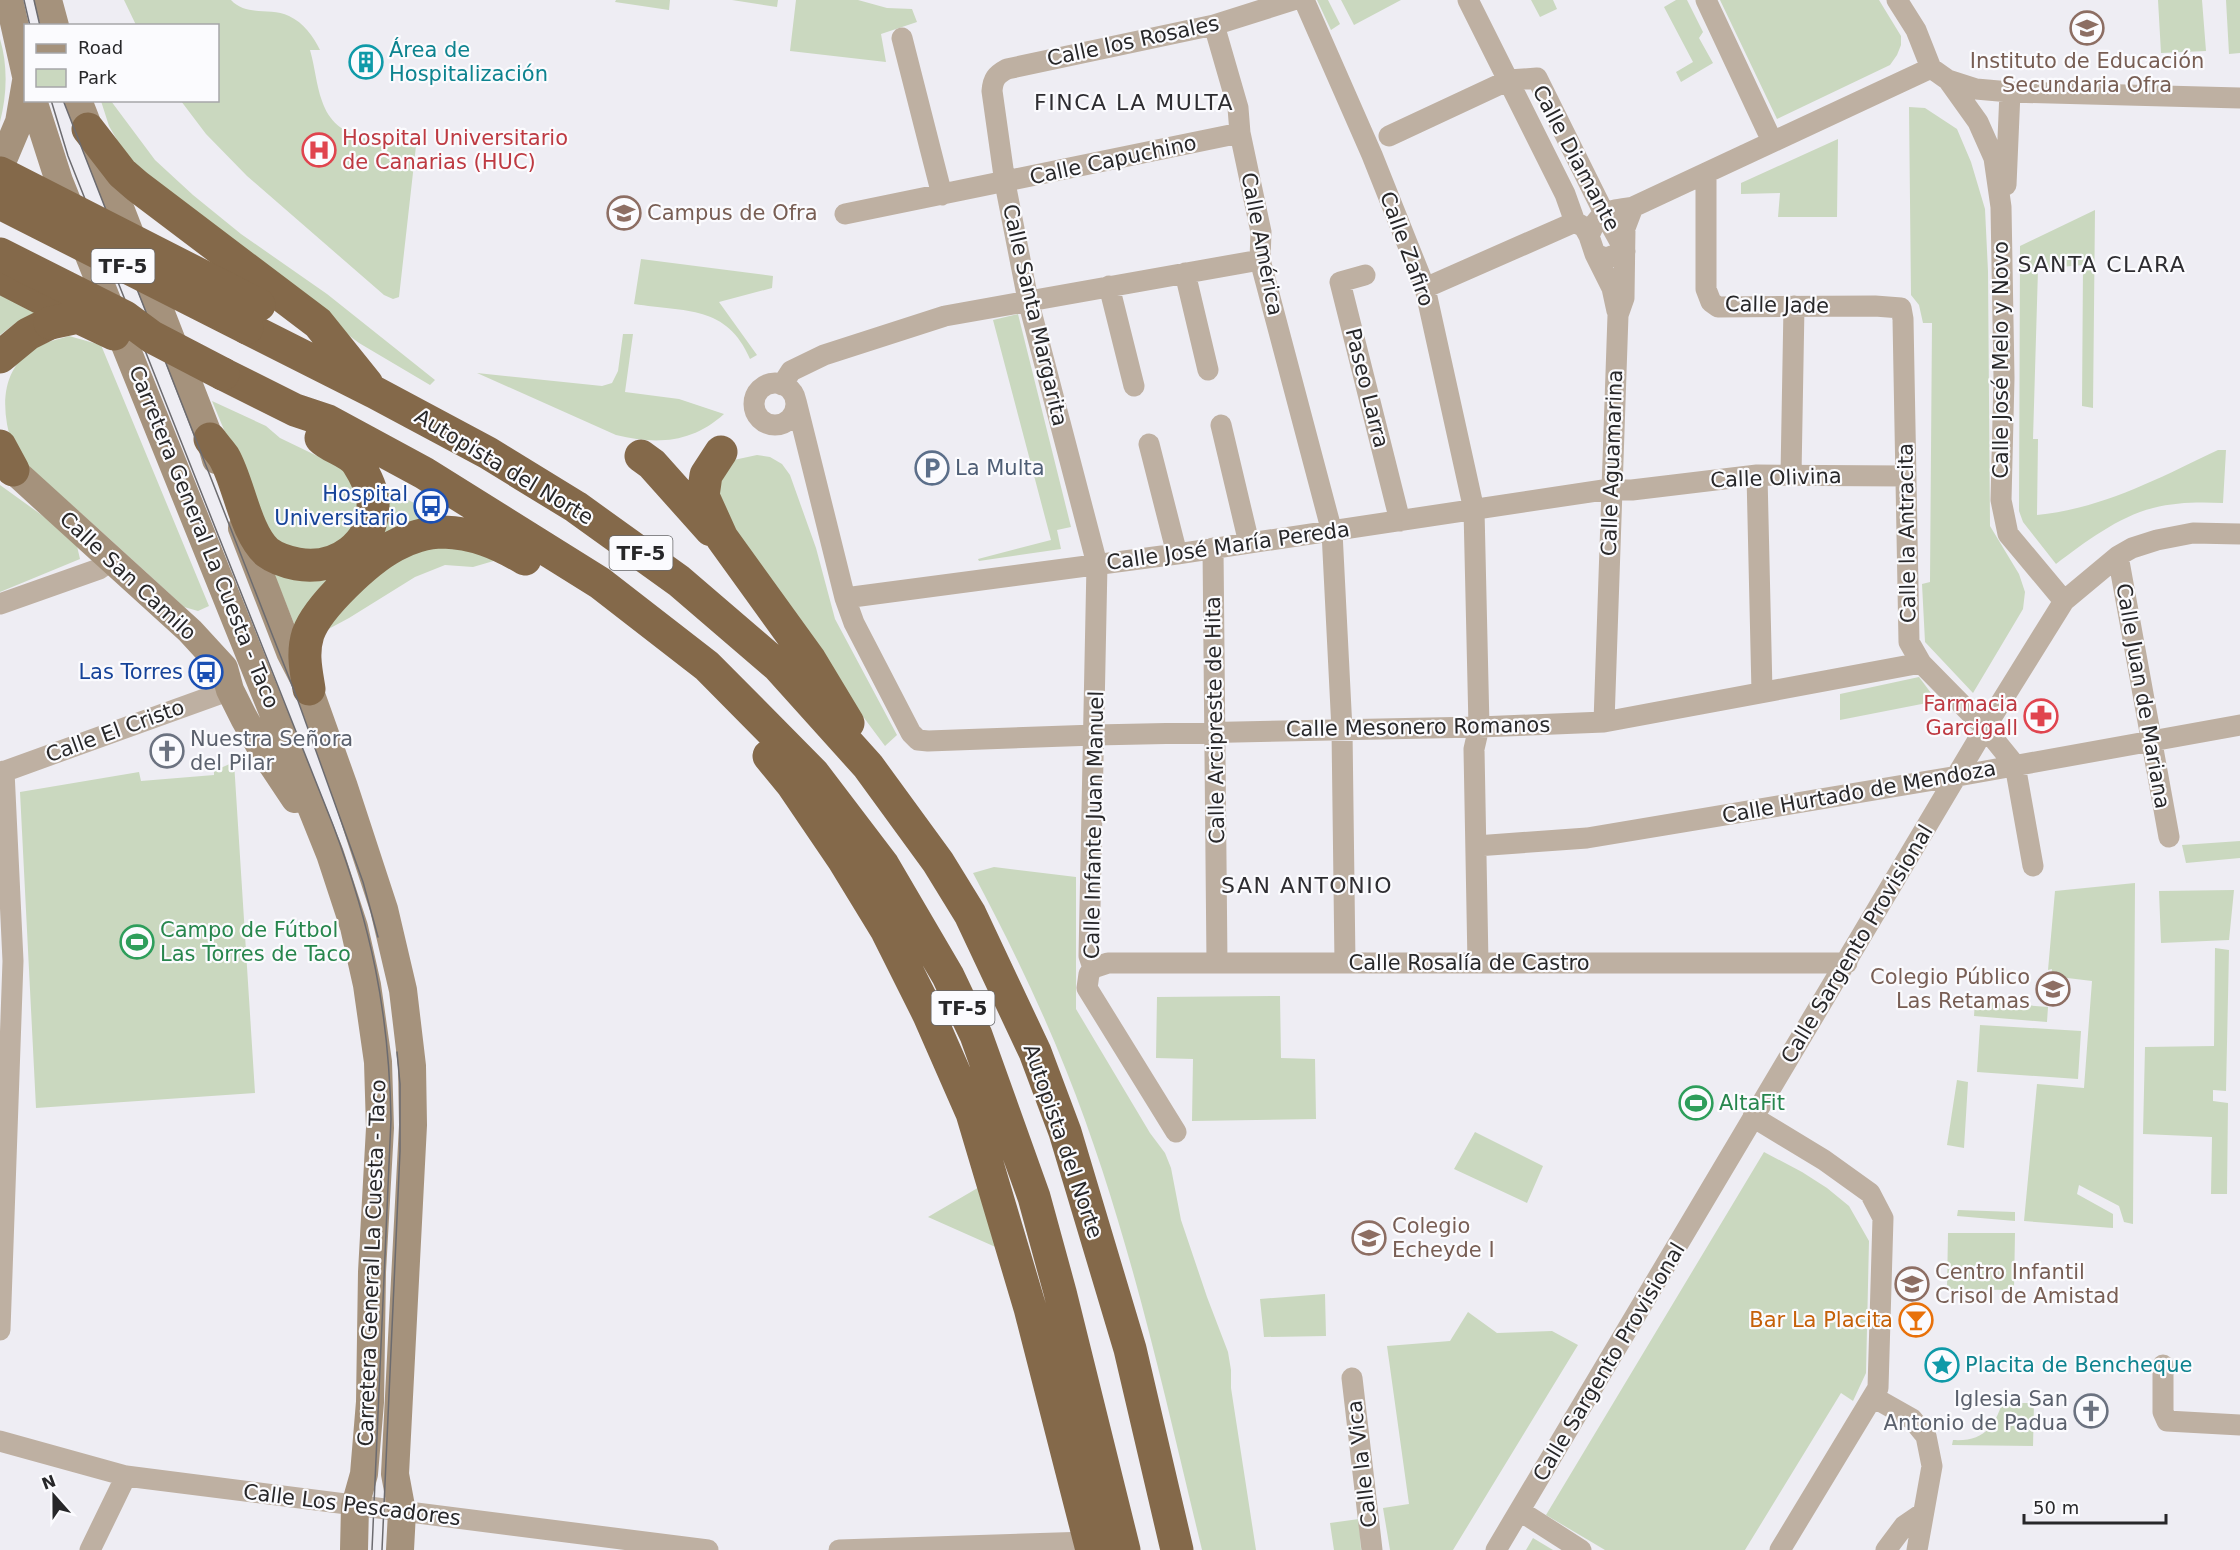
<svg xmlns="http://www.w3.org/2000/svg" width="2240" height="1550" viewBox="0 0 2240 1550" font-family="'DejaVu Sans',sans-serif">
	<rect width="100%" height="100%" fill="#eeedf3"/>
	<path fill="#cad8bf" d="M 124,0 L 231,0 C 247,17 270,7 289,16 C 304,23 313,36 320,50 L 310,50 C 315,67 316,84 322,101 C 336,143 379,140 416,146 L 399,297 L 393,299 L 384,295 L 247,176 L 206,134 L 181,101 L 218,100 L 218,26 L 136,25 Z
		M 616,0 L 670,0 L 669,10 L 615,2 Z
		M 732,0 L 778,0 L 777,7 Z
		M 796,0 L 858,0 L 887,8 L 912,9 L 917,22 L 881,34 L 886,62 L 790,51 Z
		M 1317,0 L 1328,0 L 1340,24 L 1331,30 Z
		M 1341,0 L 1401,0 L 1354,25 Z
		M 1531,0 L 1553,0 L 1557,9 L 1540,17 Z
		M 1676,0 L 1687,0 L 1703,32 L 1699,38 L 1713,63 L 1681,82 L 1676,72 L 1693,62 L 1664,7 Z
		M 1720,0 L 1879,0 L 1901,36 L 1901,45 L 1897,55 L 1890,65 L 1777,119 Z
		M 2158,0 L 2202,0 L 2206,51 L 2161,53 Z
		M 2226,0 L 2240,0 L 2240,53 L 2229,54 Z
		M 0,39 C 8,66 7,95 0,122 Z
		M 101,101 L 111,101 L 155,160 L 193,195 L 241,234 L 327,294 L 435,380 L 430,385 L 359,343 L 172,202 L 124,152 L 109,126 Z
		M 1909,107 L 1925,108 L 1957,129 L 1971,162 L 1985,209 L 1988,271 L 1990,526 L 2019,574 L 2025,592 L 2023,609 L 1973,693 L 1925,642 L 1922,584 L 1930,582 L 1932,323 L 1923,323 L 1919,305 L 1911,295 Z
		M 1838,139 L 1837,217 L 1778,217 L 1780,193 L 1741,194 L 1741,183 Z
		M 2095,210 L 2093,408 L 2082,406 L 2083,265 L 2038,269 L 2033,439 L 2038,439 L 2037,515 C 2104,508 2157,479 2218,450 L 2226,450 L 2223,503 C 2200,502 2176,502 2153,508 C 2118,517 2085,542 2056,564 L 2023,522 L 2019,511 L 2020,246 Z
		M 641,259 L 773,276 L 772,288 L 719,302 L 757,355 L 750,359 C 727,305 686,312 634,304 Z
		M 0,292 L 39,312 L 17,322 L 0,335 Z
		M 1018,314 L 1071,527 L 1057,530 L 1061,549 L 979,561 L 978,559 L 1051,540 L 993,320 Z
		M 623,334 L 633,334 L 625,392 L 679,399 L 724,414 C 692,443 657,445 616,435 L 477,373 L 602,386 L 612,383 L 618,371 Z
		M 69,336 L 101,345 L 209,606 L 198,611 L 184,607 C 147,573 110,539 73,506 C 52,487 25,468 12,444 C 0,407 1,365 39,346 C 49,341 59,339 69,336 Z
		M 212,401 L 266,426 L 280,438 L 338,466 L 349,476 L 357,492 L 358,512 L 352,528 L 340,542 L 324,551 L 290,551 L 267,533 Z
		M 757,455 L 770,457 L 782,464 L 790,475 L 816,548 L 835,619 L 897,735 L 885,746 L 800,632 L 717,510 L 721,470 L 729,461 Z
		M 0,485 L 61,529 L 77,546 L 80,559 L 0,592 Z
		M 385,488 L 388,489 L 449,522 L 371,546 Z
		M 448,544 L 497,560 L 473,567 L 445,565 L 415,577 L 349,618 L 321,633 L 342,605 L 402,555 Z
		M 270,564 L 340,571 L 299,636 Z
		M 1919,677 L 1937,701 L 1840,720 L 1840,694 Z
		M 234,762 L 255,1093 L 36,1108 L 20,792 L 139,772 L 141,781 L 214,775 L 214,771 Z
		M 2240,841 L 2240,858 L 2186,863 L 2182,845 Z
		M 994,867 L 1076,877 L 1076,1009 L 1150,1133 L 1165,1153 L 1171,1168 L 1181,1220 L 1207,1297 L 1228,1352 L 1231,1370 L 1231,1388 L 1256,1550 L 1202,1550 C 1163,1389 1128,1225 1066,1070 C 1039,1002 1007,937 973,873 Z
		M 2135,883 L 2133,1224 L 2124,1222 L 2119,1206 L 2079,1185 L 2077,1194 L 2113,1214 L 2113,1228 L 2024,1221 L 2037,1084 L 2084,1088 L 2092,981 L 2051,976 L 2052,969 L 2048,970 L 2055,891 Z
		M 2234,890 L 2229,940 L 2161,943 L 2159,891 Z
		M 2215,948 L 2229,950 L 2226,1091 L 2213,1090 L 2213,1101 L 2228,1103 L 2227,1194 L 2211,1194 L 2212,1137 L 2143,1134 L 2145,1047 L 2214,1046 Z
		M 1280,996 L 1281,1058 L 1315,1059 L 1316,1119 L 1192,1121 L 1193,1059 L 1156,1058 L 1157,997 Z
		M 1975,1001 L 2048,1007 L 2047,1022 L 1974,1016 Z
		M 1980,1025 L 2081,1031 L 2078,1079 L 1977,1072 Z
		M 1957,1080 L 1968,1082 L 1964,1148 L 1947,1145 Z
		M 1475,1132 L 1543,1166 L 1527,1203 L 1454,1169 Z
		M 1764,1152 L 1802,1172 L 1827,1188 L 1849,1206 L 1869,1241 L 1866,1373 L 1853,1401 L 1841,1393 L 1745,1550 L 1605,1550 L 1546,1515 Z
		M 981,1186 L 1000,1249 L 928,1217 Z
		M 1958,1210 L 2015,1212 L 2015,1221 L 1957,1216 Z
		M 1948,1233 L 2015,1233 L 2014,1290 L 1947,1289 Z
		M 1325,1294 L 1326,1336 L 1264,1337 L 1260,1299 Z
		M 1468,1312 L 1497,1333 L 1552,1331 L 1578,1345 L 1453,1550 L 1390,1550 L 1383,1508 L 1409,1504 L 1387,1346 L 1450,1341 Z
		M 2004,1397 L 2010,1403 L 2034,1403 L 2033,1446 L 1952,1445 L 1953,1440 C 1985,1442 1996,1425 2004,1397 Z
		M 1359,1519 L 1361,1550 L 1334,1550 L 1330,1523 Z
		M 1533,1538 L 1553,1550 L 1526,1550 Z"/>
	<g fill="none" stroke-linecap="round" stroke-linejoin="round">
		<path stroke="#beb0a2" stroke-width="21" d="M 1304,0 L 1372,155 L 1425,288 L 1474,510 L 1479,727 L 1474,749 L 1478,963
			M 1468,0 L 1565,194 L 1575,222 L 1584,227 L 1589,236 L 1595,254 L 1612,288 L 1617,311
			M 1706,0 L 1772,141
			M 1897,0 L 1916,30 L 1931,68 L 1948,80 L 1976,89 L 2010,92 L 2240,98
			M 1214,25 L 1238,108 L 1240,133 L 1261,232 L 1260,260 L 1332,532 L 1342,730 L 1345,963
			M 902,38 L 942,195
			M 1948,80 L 1978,122 L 1994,158 L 2001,207 L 2004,378 L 2001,500 L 2008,534 L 2064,601
			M 1389,136 L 1509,80 L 1537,78 L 1604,213 L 1625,251 L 1606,258 L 1595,254
			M 1706,173 L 1706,289 L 1711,302 L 1718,307 L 1875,306 L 1901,308 L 1903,319 L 1909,642 L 1921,663 L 1985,728 L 2015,765 L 2033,866
			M 2006,185 L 2010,92
			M 845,214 L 1240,133
			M 1589,236 C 1600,209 1606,212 1633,207 L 1931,68
			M 1185,273 L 1208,370
			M 1365,275 L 1340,282 L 1400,521
			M 1109,286 L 1134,386
			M 1425,288 L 1575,222
			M754 404a21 21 0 1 1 42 0a21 21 0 1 1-42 0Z
			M 782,385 L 791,371 L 824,355 L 945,316 L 1260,260
			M 796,401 L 845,598 L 854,623 L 911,733 L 918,740 L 928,741 L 1095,735 L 1479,727 L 1604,722 L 1921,663
			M 1221,425 L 1249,543
			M 1149,444 L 1177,554
			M 1757,475 L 1762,692
			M 1791,475 L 1794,306
			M 1213,548 L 1217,963
			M 2118,556 L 2169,837
			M 845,598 L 1177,554 L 1610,489 L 1632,490 L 1757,475 L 1906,476
			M 0,604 L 99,569 L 112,560
			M 1604,722 L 1618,315 L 1624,298 L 1625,228 L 1633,207
			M 0,773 L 230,690
			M 1476,846 L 1587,838 L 1958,776 L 2240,725
			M 1093,968 L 1108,963 L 1847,963
			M 1753,1117 L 1824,1160 L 1870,1193 L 1883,1218 L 1878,1388 L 1780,1550
			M 1176,1132 L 1087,988 L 1089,974 L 1093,968 L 1089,956 L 1097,564 L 1028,300 L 1005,183 L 992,91 C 993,79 996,75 1007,69 L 1214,25 L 1293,0
			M 0,1330 L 13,961 L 4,771
			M 2163,1365 L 2163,1412 L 2167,1421 L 2240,1425
			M 1352,1378 L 1372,1550
			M 1873,1397 L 1912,1419 L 1926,1436 L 1932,1466 L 1917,1550
			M 0,1441 L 126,1476 L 708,1550
			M 1520,1511 L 1581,1550
			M 90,1550 L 126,1476
			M 839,1550 L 1089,1542
			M 1496,1550 L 1985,728 L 2064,601 L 2118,556 L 2132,548 L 2157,540 L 2193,533 L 2240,534
			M 1886,1550 L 1904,1526 L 1923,1513"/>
		<path stroke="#a5927c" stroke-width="28" d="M 9,0 L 26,76
			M 48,0 L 55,26
			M 33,100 L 59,181 L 330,854 L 354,927 L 367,985 L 378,1062 L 380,1128 L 372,1272 L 370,1402 L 364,1474 L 355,1506 L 354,1550
			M 78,100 L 210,439 L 216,460
			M 0,167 L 19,122 L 26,81
			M 0,456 L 13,470 L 190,631 L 224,668 L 230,690 L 244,718 L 261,748 L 295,799
			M 242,528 L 290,652 L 309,689 L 344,787 L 384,909 L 403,990 L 412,1066 L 413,1125 L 395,1474 L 402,1512 L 400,1550"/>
		<path stroke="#84694a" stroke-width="33" d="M 88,129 L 122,173 L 137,186 L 318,323 L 367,384
			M 0,277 L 78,317
			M 247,328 L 374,392 L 488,453 L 576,507 L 679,581 L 778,666 L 868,766 L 938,862 L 970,914 L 1035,1052 L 1065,1132 L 1130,1349 L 1177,1550
			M 0,357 L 28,334 L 50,323
			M 223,374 L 295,410 L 328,421 L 424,473 L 600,583 L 707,666 L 813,773 L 883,865 L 948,976 L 976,1035 L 1034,1197 L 1060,1292 L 1124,1550
			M 210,439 C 214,445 220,451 224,457 C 239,483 245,532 267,552 C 275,558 287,562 297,564 C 336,571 375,545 373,502 C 372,489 365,475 358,464 C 351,452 331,448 321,438
			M 0,446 L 13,470
			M 721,452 L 706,475 L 703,496 L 722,538 L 810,660 L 848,723
			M 641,456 L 652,464 L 711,530
			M 309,689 C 306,670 302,653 308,634 C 318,606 368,560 394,546 C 408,538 427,532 443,532 C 474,533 498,543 525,559
			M 769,756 L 792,784 L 843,859 L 887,931 L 929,1015 L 972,1113 L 1030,1308 L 1092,1550"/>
		<path stroke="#6c6b6f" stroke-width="1.5" d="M 24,0 L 30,26
			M 34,0 L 40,26
			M 51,100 L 68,156 L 333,825 C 371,926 389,1011 391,1119 L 372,1550
			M 63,100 L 297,698 L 363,882 L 378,937
			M 382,1550 L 400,1151 L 400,1084 L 397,1052"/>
		<path stroke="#84694a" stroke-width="33" d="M 0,173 L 259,305
			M 0,203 L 247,328
			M 0,254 L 125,317 L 152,337 L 223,374
			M 50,323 L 78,317 L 114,334"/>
	</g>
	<defs>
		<g id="school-ring" transform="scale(1.725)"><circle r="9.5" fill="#fbfbfe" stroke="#8d6e63" stroke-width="1.5"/><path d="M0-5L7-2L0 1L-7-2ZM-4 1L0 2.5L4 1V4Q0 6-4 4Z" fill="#8d6e63"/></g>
		<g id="building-ring" transform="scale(1.725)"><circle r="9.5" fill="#fbfbfe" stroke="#0f9aa8" stroke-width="1.5"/><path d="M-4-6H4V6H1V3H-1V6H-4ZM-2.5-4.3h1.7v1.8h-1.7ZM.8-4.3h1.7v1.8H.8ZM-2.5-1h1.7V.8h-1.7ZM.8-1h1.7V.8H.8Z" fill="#0f9aa8"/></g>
		<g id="hospital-ring" transform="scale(1.725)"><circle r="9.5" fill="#fbfbfe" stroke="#e0444e" stroke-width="1.5"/><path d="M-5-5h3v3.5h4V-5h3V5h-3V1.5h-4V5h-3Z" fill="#e0444e"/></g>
		<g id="university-ring" transform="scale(1.725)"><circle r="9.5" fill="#fbfbfe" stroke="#8d6e63" stroke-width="1.5"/><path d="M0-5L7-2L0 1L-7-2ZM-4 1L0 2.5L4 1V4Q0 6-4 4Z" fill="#8d6e63"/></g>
		<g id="parking-ring" transform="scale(1.725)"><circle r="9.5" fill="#fbfbfe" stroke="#5c6f8a" stroke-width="1.5"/><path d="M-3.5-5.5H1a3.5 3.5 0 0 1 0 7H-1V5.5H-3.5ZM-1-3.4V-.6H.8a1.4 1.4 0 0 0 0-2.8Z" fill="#5c6f8a"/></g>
		<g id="bus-ring" transform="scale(1.725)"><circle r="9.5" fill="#fbfbfe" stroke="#1a4fb4" stroke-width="1.5"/><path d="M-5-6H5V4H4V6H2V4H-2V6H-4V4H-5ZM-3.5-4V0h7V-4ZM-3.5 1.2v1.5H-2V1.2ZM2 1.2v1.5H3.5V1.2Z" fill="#1a4fb4"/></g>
		<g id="pharmacy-ring" transform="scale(1.725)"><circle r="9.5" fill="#fbfbfe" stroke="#e0444e" stroke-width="1.5"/><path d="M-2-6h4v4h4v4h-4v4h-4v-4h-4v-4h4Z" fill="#e0444e"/></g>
		<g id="church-ring" transform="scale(1.725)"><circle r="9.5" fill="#fbfbfe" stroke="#6b7280" stroke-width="1.5"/><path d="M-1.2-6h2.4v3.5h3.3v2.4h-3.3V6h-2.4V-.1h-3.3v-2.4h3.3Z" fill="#6b7280"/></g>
		<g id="stadium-ring" transform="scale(1.725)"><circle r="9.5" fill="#fbfbfe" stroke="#2e9e5b" stroke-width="1.5"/><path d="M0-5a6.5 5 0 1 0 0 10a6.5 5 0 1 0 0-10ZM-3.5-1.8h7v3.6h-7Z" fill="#2e9e5b"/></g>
		<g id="bar-ring" transform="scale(1.725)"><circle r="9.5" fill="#fbfbfe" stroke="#e8710a" stroke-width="1.5"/><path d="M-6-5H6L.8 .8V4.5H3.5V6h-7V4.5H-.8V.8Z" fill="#e8710a"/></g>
		<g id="sight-ring" transform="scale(1.725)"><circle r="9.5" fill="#fbfbfe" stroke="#0f9aa8" stroke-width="1.5"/><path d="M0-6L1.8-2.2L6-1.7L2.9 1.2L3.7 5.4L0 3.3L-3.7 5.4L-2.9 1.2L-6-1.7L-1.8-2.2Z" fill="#0f9aa8"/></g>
	</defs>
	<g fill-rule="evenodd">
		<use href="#school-ring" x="2087" y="28"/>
		<use href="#building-ring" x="366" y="62"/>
		<use href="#hospital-ring" x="319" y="150"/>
		<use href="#university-ring" x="624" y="213"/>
		<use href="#parking-ring" x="932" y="468"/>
		<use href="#bus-ring" x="431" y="506"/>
		<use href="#bus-ring" x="206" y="672"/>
		<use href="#pharmacy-ring" x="2041" y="716"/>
		<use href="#church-ring" x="167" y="751"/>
		<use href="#stadium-ring" x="137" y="942"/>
		<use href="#school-ring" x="2053" y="989"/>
		<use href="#stadium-ring" x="1696" y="1103"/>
		<use href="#school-ring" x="1369" y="1238"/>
		<use href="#school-ring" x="1912" y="1284"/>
		<use href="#bar-ring" x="1916" y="1320"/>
		<use href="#sight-ring" x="1942" y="1365"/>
		<use href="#church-ring" x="2091" y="1411"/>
	</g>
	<g text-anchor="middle" stroke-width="4.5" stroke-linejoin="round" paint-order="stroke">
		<g fill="#fbfbfe" stroke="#676769" stroke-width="1.5">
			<rect x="91.5" y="249" width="63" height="34" rx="4.5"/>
			<rect x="609.5" y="536" width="63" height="34" rx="4.5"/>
			<rect x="931.5" y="991" width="63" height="34" rx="4.5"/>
		</g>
		<g font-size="20" font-weight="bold" fill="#272729">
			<text x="123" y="273">TF-5</text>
			<text x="641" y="560">TF-5</text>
			<text x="963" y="1015">TF-5</text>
		</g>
		<g font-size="21" fill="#272729" stroke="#fbfbfe">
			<text transform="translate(1133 41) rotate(-12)" y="7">Calle los Rosales</text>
			<text transform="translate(1576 158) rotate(62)" y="7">Calle Diamante</text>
			<text transform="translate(1113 160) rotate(-12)" y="7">Calle Capuchino</text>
			<text transform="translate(1262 244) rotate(79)" y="7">Calle América</text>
			<text transform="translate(1407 249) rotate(70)" y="7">Calle Zafiro</text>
			<text transform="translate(1777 305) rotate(1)" y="7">Calle Jade</text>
			<text transform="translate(1035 315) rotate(77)" y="7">Calle Santa Margarita</text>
			<text transform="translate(2001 360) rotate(-90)" y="7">Calle José Melo y Novo</text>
			<text transform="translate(1367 388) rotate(76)" y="7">Paseo Larra</text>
			<text transform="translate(1612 463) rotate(-88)" y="7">Calle Aguamarina</text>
			<text transform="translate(504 467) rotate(31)" y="7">Autopista del Norte</text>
			<text transform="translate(1776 478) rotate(-2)" y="7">Calle Olivina</text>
			<text transform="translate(1907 533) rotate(-91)" y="7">Calle la Antracita</text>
			<text transform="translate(204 537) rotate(68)" y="7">Carretera General La Cuesta - Taco</text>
			<text transform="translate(1228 546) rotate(-8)" y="7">Calle José María Pereda</text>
			<text transform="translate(128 576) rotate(43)" y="7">Calle San Camilo</text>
			<text transform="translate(2143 696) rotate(80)" y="7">Calle Juan de Mariana</text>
			<text transform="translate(1215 720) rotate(-91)" y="7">Calle Arcipreste de Hita</text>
			<text transform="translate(1418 727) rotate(-1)" y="7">Calle Mesonero Romanos</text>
			<text transform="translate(115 731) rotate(-20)" y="7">Calle El Cristo</text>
			<text transform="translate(1859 792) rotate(-10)" y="7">Calle Hurtado de Mendoza</text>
			<text transform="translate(1094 825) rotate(-89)" y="7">Calle Infante Juan Manuel</text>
			<text transform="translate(1857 944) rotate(-59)" y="7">Calle Sargento Provisional</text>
			<text x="1469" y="970">Calle Rosalía de Castro</text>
			<text transform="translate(1063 1141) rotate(71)" y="7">Autopista del Norte</text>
			<text transform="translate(372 1263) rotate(-88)" y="7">Carretera General La Cuesta - Taco</text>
			<text transform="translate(1609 1362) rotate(-59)" y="7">Calle Sargento Provisional</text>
			<text transform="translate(1362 1464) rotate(-97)" y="7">Calle la Vica</text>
			<text transform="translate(352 1505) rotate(7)" y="7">Calle Los Pescadores</text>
		</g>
		<g font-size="21" fill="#0d838f" stroke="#fbfbfe" text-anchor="start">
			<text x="389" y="57">Área de<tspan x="389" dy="24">Hospitalización</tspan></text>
			<text x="1965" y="1372">Placita de Bencheque</text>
		</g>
		<g font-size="21" fill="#785e54" stroke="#fbfbfe" text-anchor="start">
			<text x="2087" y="68" text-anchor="middle">Instituto de Educación<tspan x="2087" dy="24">Secundaria Ofra</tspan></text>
			<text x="647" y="220">Campus de Ofra</text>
			<text x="2030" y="984" text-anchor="end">Colegio Público<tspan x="2030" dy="24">Las Retamas</tspan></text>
			<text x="1392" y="1233">Colegio<tspan x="1392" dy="24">Echeyde I</tspan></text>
			<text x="1935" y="1279">Centro Infantil<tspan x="1935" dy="24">Crisol de Amistad</tspan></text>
		</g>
		<g font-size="21" fill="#be3a42" stroke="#fbfbfe" text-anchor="start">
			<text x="342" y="145">Hospital Universitario<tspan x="342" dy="24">de Canarias (HUC)</tspan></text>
			<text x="2018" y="711" text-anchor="end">Farmacia<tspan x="2018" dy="24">Garcigall</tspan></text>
		</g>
		<g font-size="21" fill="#4e5e75" stroke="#fbfbfe" text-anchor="start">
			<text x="955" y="475">La Multa</text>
		</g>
		<g font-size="21" fill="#164399" stroke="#fbfbfe" text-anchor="end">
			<text x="408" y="501">Hospital<tspan x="408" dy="24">Universitario</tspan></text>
			<text x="183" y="679">Las Torres</text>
		</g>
		<g font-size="21" fill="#5b616d" stroke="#fbfbfe" text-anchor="start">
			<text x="190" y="746">Nuestra Señora<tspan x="190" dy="24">del Pilar</tspan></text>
			<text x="2068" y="1406" text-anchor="end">Iglesia San<tspan x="2068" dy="24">Antonio de Padua</tspan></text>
		</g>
		<g font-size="21" fill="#27864d" stroke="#fbfbfe" text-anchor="start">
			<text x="160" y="937">Campo de Fútbol<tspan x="160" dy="24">Las Torres de Taco</tspan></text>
			<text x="1719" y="1110">AltaFit</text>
		</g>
		<g font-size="21" fill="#c56008" stroke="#fbfbfe" text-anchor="end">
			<text x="1893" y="1327">Bar La Placita</text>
		</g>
		<g font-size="22" letter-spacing="1.5" fill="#2e2d31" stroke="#fbfbfe">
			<text x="1134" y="110">FINCA LA MULTA</text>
			<text x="2102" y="272">SANTA CLARA</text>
			<text x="1307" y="893">SAN ANTONIO</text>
		</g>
	</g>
	<rect x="24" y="24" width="195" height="78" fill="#fbfbfe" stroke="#a6a6a9" stroke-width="1.5"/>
	<rect x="36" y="44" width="30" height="9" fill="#a5927c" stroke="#a6a6a9" stroke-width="1.5"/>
	<text x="78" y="54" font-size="18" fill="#272729">Road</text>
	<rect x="36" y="69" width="30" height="18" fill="#cad8bf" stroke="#a6a6a9" stroke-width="1.5"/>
	<text x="78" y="84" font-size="18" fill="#272729">Park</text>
	<g transform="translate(54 1496) rotate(339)" stroke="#fbfbfe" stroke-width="4.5" paint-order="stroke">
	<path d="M0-4.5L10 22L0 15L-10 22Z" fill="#272729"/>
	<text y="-9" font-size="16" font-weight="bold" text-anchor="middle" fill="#272729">N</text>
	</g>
	<path d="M2024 1514v9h142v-9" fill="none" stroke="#272729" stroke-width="3"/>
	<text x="2033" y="1514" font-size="18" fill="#272729" stroke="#fbfbfe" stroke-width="4.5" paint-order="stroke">50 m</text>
</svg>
